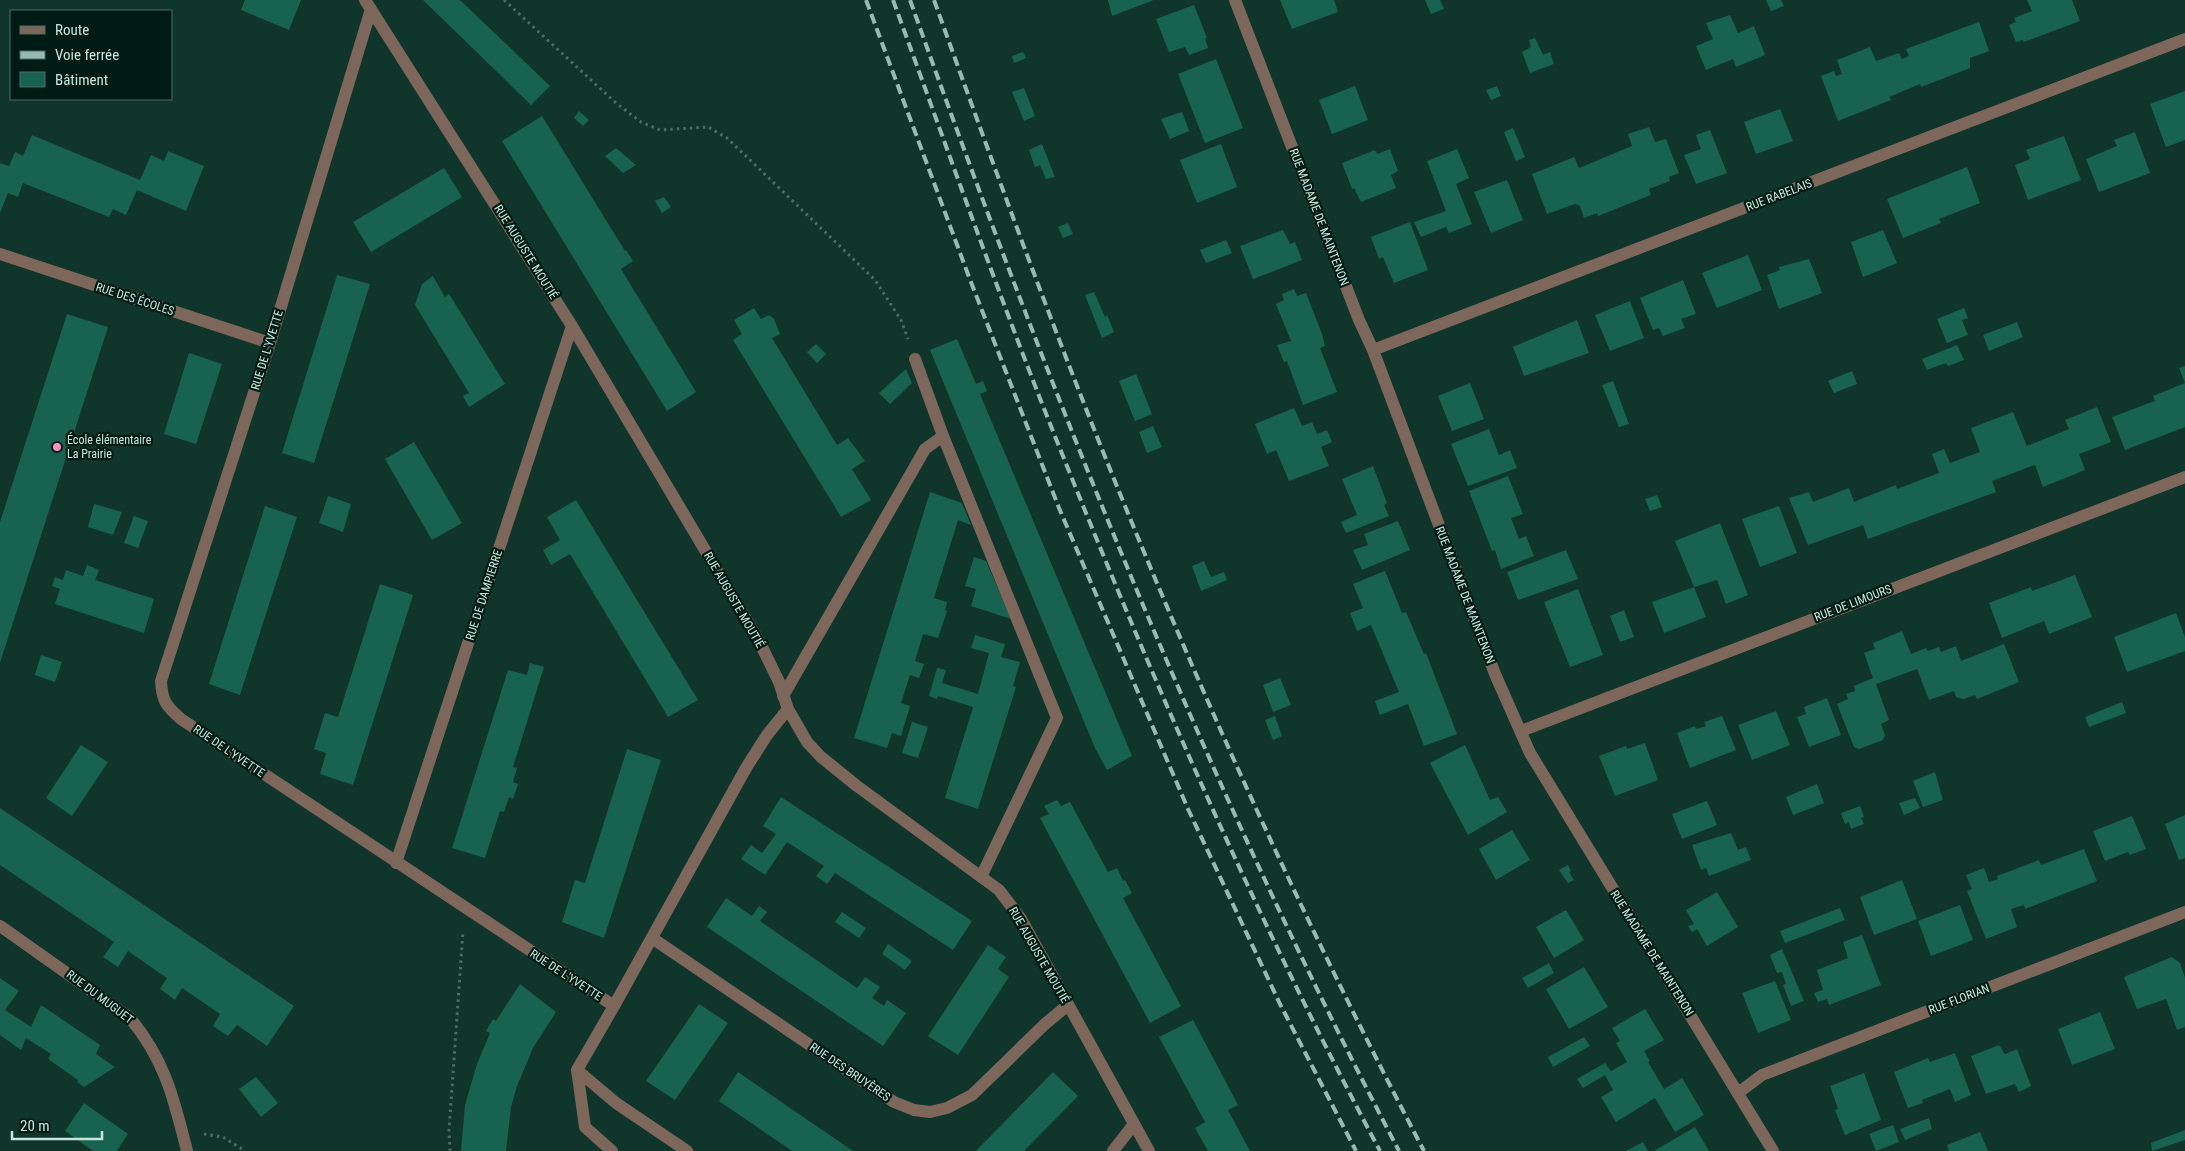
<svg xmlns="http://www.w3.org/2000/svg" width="2185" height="1151" viewBox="0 0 2185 1151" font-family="'Roboto Condensed',sans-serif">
	<rect width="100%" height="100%" fill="#10352a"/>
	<path fill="#18634f" d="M 245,0 L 301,0 L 289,30 L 241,10 Z
		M 423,0 L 460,0 L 550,86 L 531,105 Z
		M 1108,0 L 1154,0 L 1112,16 Z
		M 1280,0 L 1334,0 L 1338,12 L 1292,29 Z
		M 1425,0 L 1440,0 L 1444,9 L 1431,14 Z
		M 1766,0 L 1781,0 L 1784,6 L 1771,11 Z
		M 2027,0 L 2072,0 L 2080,21 L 2024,42 L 2023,40 L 2016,42 L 2009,25 L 2016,22 L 2014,18 L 2032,11 Z
		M 1194,5 L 1207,38 L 1205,38 L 1208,48 L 1189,55 L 1185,47 L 1169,52 L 1156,19 Z
		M 1730,15 L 1738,33 L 1754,26 L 1765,55 L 1736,67 L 1733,59 L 1706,70 L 1696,46 L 1713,39 L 1706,23 Z
		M 1979,22 L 1989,51 L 1970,58 L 1970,68 L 1921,87 L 1920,84 L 1889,97 L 1891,100 L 1838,121 L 1821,76 L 1834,71 L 1836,76 L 1842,74 L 1837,60 L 1870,47 L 1876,61 L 1899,53 L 1902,59 L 1909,56 L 1906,49 Z
		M 1535,38 L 1543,55 L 1550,52 L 1554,64 L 1530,73 L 1522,52 L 1531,47 L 1529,40 Z
		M 1023,52 L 1026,58 L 1014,63 L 1012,56 Z
		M 1216,59 L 1243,128 L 1205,143 L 1178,74 Z
		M 1355,86 L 1368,120 L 1332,134 L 1319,100 Z
		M 1497,86 L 1501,96 L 1491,100 L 1486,90 Z
		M 1024,88 L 1035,116 L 1024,121 L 1012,92 Z
		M 2185,91 L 2185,140 L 2166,147 L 2150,104 Z
		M 1780,109 L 1793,141 L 1756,154 L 1744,122 Z
		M 579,111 L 589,120 L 583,126 L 574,118 Z
		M 1182,112 L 1189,131 L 1170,139 L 1161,119 Z
		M 542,116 L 625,251 L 626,250 L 633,261 L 621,269 L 696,392 L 667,411 L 502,141 Z
		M 1649,127 L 1655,142 L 1666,139 L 1679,173 L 1669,177 L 1670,181 L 1649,189 L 1651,195 L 1598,216 L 1597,213 L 1584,218 L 1580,206 L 1575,204 L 1547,214 L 1532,174 L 1574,157 L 1579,168 L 1632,146 L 1628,134 Z
		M 1513,128 L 1525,157 L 1516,161 L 1504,132 Z
		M 1710,130 L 1727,173 L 1696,184 L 1684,155 L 1701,149 L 1696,135 Z
		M 2135,132 L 2150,173 L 2099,192 L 2086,159 L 2117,146 L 2114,140 Z
		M 32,135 L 140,180 L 151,155 L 164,161 L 168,151 L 204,166 L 186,211 L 137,190 L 126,215 L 113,209 L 109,217 L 23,183 L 18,197 L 8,193 L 0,213 L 0,163 L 9,166 L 15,152 L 23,156 Z
		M 2064,136 L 2081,180 L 2028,200 L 2015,165 L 2030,159 L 2026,150 Z
		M 1042,144 L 1055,177 L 1046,179 L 1040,165 L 1035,167 L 1029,150 Z
		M 1221,144 L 1237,187 L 1197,203 L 1180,160 Z
		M 616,148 L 636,165 L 623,173 L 605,156 Z
		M 1390,149 L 1398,171 L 1391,175 L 1396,188 L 1361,202 L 1354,188 L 1352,189 L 1342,163 L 1375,150 L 1377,154 Z
		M 1457,149 L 1469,178 L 1456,184 L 1472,224 L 1449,233 L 1446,227 L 1421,237 L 1414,222 L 1446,211 L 1427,161 Z
		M 1967,167 L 1980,203 L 1939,219 L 1941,223 L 1903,238 L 1887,199 Z
		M 444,168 L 462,197 L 371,252 L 353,222 Z
		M 1507,180 L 1523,220 L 1491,233 L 1474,192 Z
		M 664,197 L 671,207 L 662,213 L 655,201 Z
		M 1410,222 L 1428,270 L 1394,283 L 1383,257 L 1379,259 L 1371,237 Z
		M 1068,223 L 1073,234 L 1063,238 L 1058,227 Z
		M 1283,230 L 1290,244 L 1295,242 L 1302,260 L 1253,279 L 1240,246 Z
		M 1883,230 L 1897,263 L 1863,277 L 1851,242 Z
		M 1226,240 L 1232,253 L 1206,263 L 1200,250 Z
		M 1748,255 L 1762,290 L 1717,308 L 1702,273 Z
		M 1809,259 L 1822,293 L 1779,309 L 1767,275 L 1780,270 L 1779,267 Z
		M 337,275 L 370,284 L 314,463 L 282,453 Z
		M 433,276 L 445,297 L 449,294 L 505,384 L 469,407 L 463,396 L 469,393 L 415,305 L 422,284 Z
		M 1683,280 L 1696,314 L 1681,319 L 1685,328 L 1663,336 L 1659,328 L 1653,330 L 1640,298 Z
		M 1294,289 L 1297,296 L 1306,293 L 1322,334 L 1325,346 L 1320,348 L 1337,392 L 1303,405 L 1287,361 L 1284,362 L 1277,345 L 1291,341 L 1276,304 L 1284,300 L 1282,294 Z
		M 1094,292 L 1105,317 L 1107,315 L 1114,332 L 1102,338 L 1085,295 Z
		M 1630,301 L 1644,338 L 1610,351 L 1595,315 Z
		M 754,308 L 761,319 L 769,315 L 774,319 L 780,334 L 772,338 L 837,445 L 848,438 L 865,461 L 852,469 L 871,500 L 841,517 L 733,340 L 742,334 L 734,320 Z
		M 1964,308 L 1968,318 L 1962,320 L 1968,335 L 1947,343 L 1937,319 Z
		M 67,314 L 108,327 L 0,663 L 0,522 Z
		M 1577,320 L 1589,353 L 1524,376 L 1513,347 Z
		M 2017,322 L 2023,337 L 1989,351 L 1983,335 Z
		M 957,339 L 976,384 L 983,381 L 987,391 L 980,394 L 1132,756 L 1107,770 L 1095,748 L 930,350 Z
		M 816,344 L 826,354 L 817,363 L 807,352 Z
		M 1957,345 L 1964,360 L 1948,366 L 1946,363 L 1927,370 L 1922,359 Z
		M 189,353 L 222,364 L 196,444 L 164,434 Z
		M 2185,366 L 2185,427 L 2125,450 L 2112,417 L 2155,401 L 2153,396 L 2185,383 L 2179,368 Z
		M 906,369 L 912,383 L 890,404 L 879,393 Z
		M 1852,371 L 1857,384 L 1834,393 L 1828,381 Z
		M 1136,374 L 1152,414 L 1135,421 L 1119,381 Z
		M 1613,381 L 1629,424 L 1619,427 L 1602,385 Z
		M 1470,383 L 1484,419 L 1452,431 L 1438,396 Z
		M 2097,407 L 2111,442 L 2079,454 L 2085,470 L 2043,487 L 2035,465 L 1992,481 L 1996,492 L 1868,539 L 1863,525 L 1808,545 L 1789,498 L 1809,492 L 1813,502 L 1849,488 L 1854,502 L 1896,485 L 1897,489 L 1939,473 L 1932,454 L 1944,449 L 1950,463 L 1980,452 L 1971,428 L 2013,412 L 2027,446 L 2069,429 L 2065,420 Z
		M 1294,408 L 1302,426 L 1312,422 L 1317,434 L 1327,430 L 1332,442 L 1321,447 L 1329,466 L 1289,481 L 1276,450 L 1267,454 L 1255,424 Z
		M 1153,426 L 1162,447 L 1147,453 L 1139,432 Z
		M 1489,429 L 1499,455 L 1510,450 L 1517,468 L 1468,486 L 1451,444 Z
		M 414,442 L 462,523 L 432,540 L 385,459 Z
		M 1373,466 L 1387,503 L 1384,505 L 1389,516 L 1346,533 L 1341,522 L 1357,515 L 1342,479 Z
		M 1508,476 L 1523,514 L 1511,518 L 1519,539 L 1526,536 L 1534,556 L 1501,569 L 1495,550 L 1492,551 L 1469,491 Z
		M 930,492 L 962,503 L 971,525 L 958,520 L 934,598 L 947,602 L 945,610 L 947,611 L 938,638 L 923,634 L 915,661 L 924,664 L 919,678 L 910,675 L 901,703 L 910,706 L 901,736 L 892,733 L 887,748 L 854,738 Z
		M 1657,495 L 1662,507 L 1650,511 L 1645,499 Z
		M 328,496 L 351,504 L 343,532 L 319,523 Z
		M 576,500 L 698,700 L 668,717 L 570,554 L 551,565 L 543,550 L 560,540 L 547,517 Z
		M 94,504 L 122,512 L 113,535 L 88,527 Z
		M 265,506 L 297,517 L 240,695 L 209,684 Z
		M 1779,506 L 1797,553 L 1760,567 L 1742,519 Z
		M 134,516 L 148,521 L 138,548 L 124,543 Z
		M 1398,521 L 1410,550 L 1362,570 L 1353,550 L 1368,545 L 1364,534 Z
		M 1720,523 L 1748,595 L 1726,604 L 1717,580 L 1694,587 L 1675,541 Z
		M 1566,550 L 1578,579 L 1518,600 L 1507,572 Z
		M 974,557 L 986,561 L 1011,619 L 971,606 L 976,589 L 965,586 Z
		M 1204,561 L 1211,577 L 1224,572 L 1227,580 L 1201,591 L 1192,566 Z
		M 87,565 L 99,570 L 95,580 L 154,599 L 144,633 L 55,604 L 60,589 L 52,586 L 55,577 L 63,580 L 66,570 L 83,576 Z
		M 1385,571 L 1402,613 L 1406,612 L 1424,654 L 1426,653 L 1457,734 L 1424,746 L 1408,704 L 1380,715 L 1375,701 L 1399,692 L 1371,625 L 1357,631 L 1350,613 L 1363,608 L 1353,584 Z
		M 2075,575 L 2092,617 L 2049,634 L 2044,621 L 2002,638 L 1989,603 L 2031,587 L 2032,591 Z
		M 380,584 L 413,595 L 353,785 L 320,774 L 326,753 L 314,749 L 325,713 L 338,717 Z
		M 1694,587 L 1706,617 L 1664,633 L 1652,602 Z
		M 1578,589 L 1603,655 L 1570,667 L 1544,602 Z
		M 1624,610 L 1634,637 L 1620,642 L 1610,616 Z
		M 2176,613 L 2185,637 L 2185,651 L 2127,672 L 2114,637 Z
		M 1902,631 L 1911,654 L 1926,648 L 1928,651 L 1939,647 L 1941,652 L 1956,646 L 1961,661 L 2004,644 L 2019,682 L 1977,699 L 1975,695 L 1964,699 L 1956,697 L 1954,691 L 1929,700 L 1917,669 L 1876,684 L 1889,720 L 1881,724 L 1885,735 L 1883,740 L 1859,749 L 1854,747 L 1837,704 L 1848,699 L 1846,694 L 1855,691 L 1854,686 L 1873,678 L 1864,653 L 1875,649 L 1873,643 Z
		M 975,635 L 1005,644 L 1001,657 L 1020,662 L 1013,686 L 1016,687 L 978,809 L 945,798 L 973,707 L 938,696 L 937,699 L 929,696 L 937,668 L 946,670 L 942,683 L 978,694 L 989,653 L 971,648 Z
		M 41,655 L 62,662 L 55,682 L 35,675 Z
		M 530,663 L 544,667 L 513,767 L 517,768 L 513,782 L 518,784 L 513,799 L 509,797 L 504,812 L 500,811 L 485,858 L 452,848 L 508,670 L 527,675 Z
		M 1280,678 L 1291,705 L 1273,712 L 1263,685 Z
		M 1827,698 L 1841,735 L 1809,747 L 1797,717 L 1806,714 L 1804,707 Z
		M 2122,702 L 2126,713 L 2089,727 L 2085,717 Z
		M 1776,711 L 1790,745 L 1752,760 L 1738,725 Z
		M 1275,716 L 1282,736 L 1273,740 L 1265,720 Z
		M 1722,716 L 1736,750 L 1690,768 L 1677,733 L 1695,726 L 1696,729 L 1706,726 L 1704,722 Z
		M 912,722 L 928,727 L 918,758 L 902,753 Z
		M 1645,743 L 1658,780 L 1615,796 L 1599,756 L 1626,746 L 1627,749 Z
		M 81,745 L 108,762 L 72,816 L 46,798 Z
		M 1465,745 L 1490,800 L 1498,797 L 1507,812 L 1468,835 L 1430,763 Z
		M 627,749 L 661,760 L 604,938 L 562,922 L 575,880 L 585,883 Z
		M 1935,772 L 1943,800 L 1923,807 L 1913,781 Z
		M 1817,784 L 1824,803 L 1793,815 L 1786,797 Z
		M 781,797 L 972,921 L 953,950 L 835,873 L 827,884 L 816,876 L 824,866 L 787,842 L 765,875 L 741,859 L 751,845 L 762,853 L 776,834 L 763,826 Z
		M 1915,798 L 1920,808 L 1904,815 L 1899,803 Z
		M 1057,800 L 1061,806 L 1070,802 L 1108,872 L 1117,868 L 1123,881 L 1125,880 L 1132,893 L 1123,898 L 1181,1006 L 1150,1023 L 1040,818 L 1049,814 L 1044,806 Z
		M 1707,801 L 1717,825 L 1682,839 L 1672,814 Z
		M 1860,806 L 1864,817 L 1861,818 L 1864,824 L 1851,829 L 1849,822 L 1845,824 L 1841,813 Z
		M 0,808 L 294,1006 L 267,1046 L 237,1025 L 228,1036 L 213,1026 L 220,1014 L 182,988 L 175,1000 L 160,989 L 167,978 L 128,951 L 118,967 L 103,957 L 114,942 L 0,865 Z
		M 2185,815 L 2185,858 L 2179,860 L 2165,824 Z
		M 2132,816 L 2146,849 L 2130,855 L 2128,852 L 2105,861 L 2093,831 Z
		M 1512,830 L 1530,860 L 1496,880 L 1479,849 Z
		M 1731,833 L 1738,850 L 1746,847 L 1751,860 L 1709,876 L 1706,868 L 1701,870 L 1692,845 Z
		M 2084,849 L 2097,881 L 2025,909 L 2024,905 L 2011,909 L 2017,927 L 1986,939 L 1967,891 L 1972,889 L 1966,875 L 1984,868 L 1989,882 L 1998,879 L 1997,876 L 2039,860 L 2041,865 Z
		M 1568,865 L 1571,871 L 1569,872 L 1574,880 L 1568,883 L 1559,870 Z
		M 1902,880 L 1917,919 L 1874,935 L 1860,897 Z
		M 1717,892 L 1738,927 L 1707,946 L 1697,929 L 1692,932 L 1688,926 L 1694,924 L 1686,910 Z
		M 726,898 L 752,916 L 759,906 L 767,912 L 760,921 L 857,988 L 865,977 L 880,987 L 872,998 L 884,1006 L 887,1000 L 906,1013 L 883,1046 L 707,927 Z
		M 1960,905 L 1973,940 L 1931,956 L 1918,921 Z
		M 1840,908 L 1845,920 L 1785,943 L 1780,931 Z
		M 1566,910 L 1584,940 L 1554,958 L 1536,927 Z
		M 842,912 L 866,928 L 859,938 L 835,922 Z
		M 1862,935 L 1881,985 L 1829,1005 L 1827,999 L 1818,1002 L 1814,993 L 1823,990 L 1817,970 L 1848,958 L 1843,942 Z
		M 888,944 L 912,961 L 905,970 L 882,954 Z
		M 988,945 L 1006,957 L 998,969 L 1009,977 L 958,1055 L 928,1036 Z
		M 1782,949 L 1804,1001 L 1791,1006 L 1783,985 L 1786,984 L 1782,972 L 1777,973 L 1770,955 Z
		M 2172,957 L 2180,963 L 2185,978 L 2185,1027 L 2177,1030 L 2166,999 L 2137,1009 L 2124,977 Z
		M 1549,963 L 1554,973 L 1528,988 L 1522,978 Z
		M 1584,967 L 1608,1007 L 1569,1029 L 1546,989 Z
		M 0,978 L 19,991 L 5,1010 L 31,1027 L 41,1005 L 100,1045 L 96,1054 L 115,1067 L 84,1087 L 77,1082 L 78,1080 L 48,1059 L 51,1054 L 26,1038 L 21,1050 L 0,1035 Z
		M 1775,981 L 1791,1020 L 1758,1033 L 1742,993 Z
		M 520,984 L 556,1012 L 533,1048 L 517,1086 L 511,1107 L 506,1151 L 461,1151 L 465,1105 L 477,1064 L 490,1033 L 486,1031 L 493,1019 L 496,1021 Z
		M 699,1004 L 728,1023 L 675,1100 L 646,1081 Z
		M 1645,1009 L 1664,1040 L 1644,1051 L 1650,1061 L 1648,1062 L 1664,1089 L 1682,1078 L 1704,1115 L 1675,1132 L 1655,1098 L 1616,1122 L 1601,1097 L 1613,1090 L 1605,1075 L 1583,1088 L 1577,1079 L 1605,1063 L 1611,1071 L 1627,1062 L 1616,1043 L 1620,1041 L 1612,1028 Z
		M 2100,1012 L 2115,1049 L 2072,1065 L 2058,1029 Z
		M 1193,1020 L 1238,1105 L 1228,1110 L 1250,1151 L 1208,1151 L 1195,1128 L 1205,1122 L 1159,1037 Z
		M 1584,1037 L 1590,1046 L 1553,1067 L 1548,1057 Z
		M 1999,1045 L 2005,1054 L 2017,1049 L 2031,1086 L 2019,1092 L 2015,1084 L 1986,1094 L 1971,1056 Z
		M 1955,1053 L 1971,1095 L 1955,1102 L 1950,1089 L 1922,1100 L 1923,1103 L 1908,1108 L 1894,1072 L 1928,1058 L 1930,1062 Z
		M 738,1072 L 790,1108 L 853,1151 L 792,1151 L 719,1101 Z
		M 1053,1072 L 1078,1096 L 1024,1151 L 976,1151 Z
		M 1864,1073 L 1881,1120 L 1845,1135 L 1835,1110 L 1838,1109 L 1830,1086 Z
		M 256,1077 L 278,1103 L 261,1117 L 239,1089 Z
		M 84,1103 L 128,1134 L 117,1151 L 93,1151 L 65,1131 Z
		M 1929,1118 L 1932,1129 L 1905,1140 L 1900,1129 Z
		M 1893,1125 L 1899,1142 L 1876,1151 L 1869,1134 Z
		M 1695,1127 L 1709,1151 L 1654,1151 Z
		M 2185,1130 L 2185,1140 L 2152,1151 L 2151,1143 Z
		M 1980,1132 L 1988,1151 L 1949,1151 L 1947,1145 Z
		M 1643,1142 L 1648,1151 L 1626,1151 Z"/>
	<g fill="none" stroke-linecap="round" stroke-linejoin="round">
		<path stroke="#4a6e63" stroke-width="3" stroke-dasharray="2.5 4" stroke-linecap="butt" d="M 504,0 L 616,103 L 641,122 L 660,130 L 708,127 L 727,138 L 875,280 L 901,320 L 908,339
			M 204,1134 L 223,1137 L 245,1151
			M 450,1151 L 449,1131 L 463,931"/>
		<path stroke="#7d665a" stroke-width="12" d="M 365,0 L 572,326 L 759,641 L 779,682 L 788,709 L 807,742 L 821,757 L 857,786 L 999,890 L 1021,919 L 1149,1151
			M 1235,0 L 1359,320 L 1373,350 L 1495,674 L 1530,753 L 1773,1151
			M 371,9 L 270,343 L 161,681 C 162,701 166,706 181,719 L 614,1006 L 746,768 L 767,735 L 788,709
			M 0,254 L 270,343
			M 1373,350 L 2185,39
			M 915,359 L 943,436 L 1057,718 L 981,877
			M 783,696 L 925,449 L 943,436
			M 1521,731 L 2185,477
			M 396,863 L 572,326
			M 0,926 L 130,1018 C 165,1060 174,1099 187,1151
			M 652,938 L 894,1102 L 914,1110 L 930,1112 L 947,1108 L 972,1095 L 1045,1024 L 1068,1005
			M 614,1006 L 577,1070 L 616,1103 L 687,1151
			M 577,1070 L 585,1127 L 612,1151
			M 1738,1093 L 1762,1075 L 2185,912
			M 1113,1151 L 1134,1124"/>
		<path stroke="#99bbaf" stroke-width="4" stroke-dasharray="10 5" stroke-linecap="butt" d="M 866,0 L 969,277 L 1059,508 L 1188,809 L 1280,1004 L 1356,1151
			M 893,0 C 942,134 989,268 1041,401 C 1142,656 1251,909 1380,1151
			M 910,0 C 1050,393 1205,781 1399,1151
			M 934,0 C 995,170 1057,340 1125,506 C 1215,726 1314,941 1424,1151"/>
	</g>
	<circle fill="#fc8fc3" stroke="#001b13" stroke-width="2" cx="57" cy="447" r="5"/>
	<g text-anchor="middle" stroke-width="4.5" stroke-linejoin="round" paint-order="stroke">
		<g font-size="12" fill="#c7e9dc" stroke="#001b13">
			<text transform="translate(1779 195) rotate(-21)" y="4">RUE RABELAIS</text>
			<text transform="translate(1319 217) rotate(69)" y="4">RUE MADAME DE MAINTENON</text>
			<text transform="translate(526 252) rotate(58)" y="4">RUE AUGUSTE MOUTIÉ</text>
			<text transform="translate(135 299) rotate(18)" y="4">RUE DES ÉCOLES</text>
			<text transform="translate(267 350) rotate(-73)" y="4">RUE DE L'YVETTE</text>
			<text transform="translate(484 595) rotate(-72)" y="4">RUE DE DAMPIERRE</text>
			<text transform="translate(1465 595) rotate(69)" y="4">RUE MADAME DE MAINTENON</text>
			<text transform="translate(734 600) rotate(60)" y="4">RUE AUGUSTE MOUTIÉ</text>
			<text transform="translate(1853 603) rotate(-21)" y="4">RUE DE LIMOURS</text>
			<text transform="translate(229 751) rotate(34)" y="4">RUE DE L'YVETTE</text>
			<text transform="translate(1652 953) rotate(58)" y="4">RUE MADAME DE MAINTENON</text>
			<text transform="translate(1039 955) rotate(60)" y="4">RUE AUGUSTE MOUTIÉ</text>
			<text transform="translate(566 975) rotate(33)" y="4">RUE DE L'YVETTE</text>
			<text transform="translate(100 997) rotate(37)" y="4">RUE DU MUGUET</text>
			<text transform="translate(1959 999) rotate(-21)" y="4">RUE FLORIAN</text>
			<text transform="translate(850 1072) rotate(34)" y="4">RUE DES BRUYÈRES</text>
		</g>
		<g font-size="12" fill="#c7e9dc" stroke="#001b13" text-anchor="start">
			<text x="67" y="444">École élémentaire<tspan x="67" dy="14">La Prairie</tspan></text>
		</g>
	</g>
	<rect x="10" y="10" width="162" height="90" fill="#001b13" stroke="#506d63"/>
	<rect x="20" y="26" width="25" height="8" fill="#7d665a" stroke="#506d63"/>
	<text x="55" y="35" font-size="15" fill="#c7e9dc">Route</text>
	<rect x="20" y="51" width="25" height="8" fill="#99bbaf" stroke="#506d63"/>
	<text x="55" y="60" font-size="15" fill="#c7e9dc">Voie ferrée</text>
	<rect x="20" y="72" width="25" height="15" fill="#18634f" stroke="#506d63"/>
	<text x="55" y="85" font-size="15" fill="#c7e9dc">Bâtiment</text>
	<path d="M12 1131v8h90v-8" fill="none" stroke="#c7e9dc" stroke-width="2.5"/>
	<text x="20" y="1131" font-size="15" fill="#c7e9dc" stroke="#001b13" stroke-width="4" paint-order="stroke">20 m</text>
</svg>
